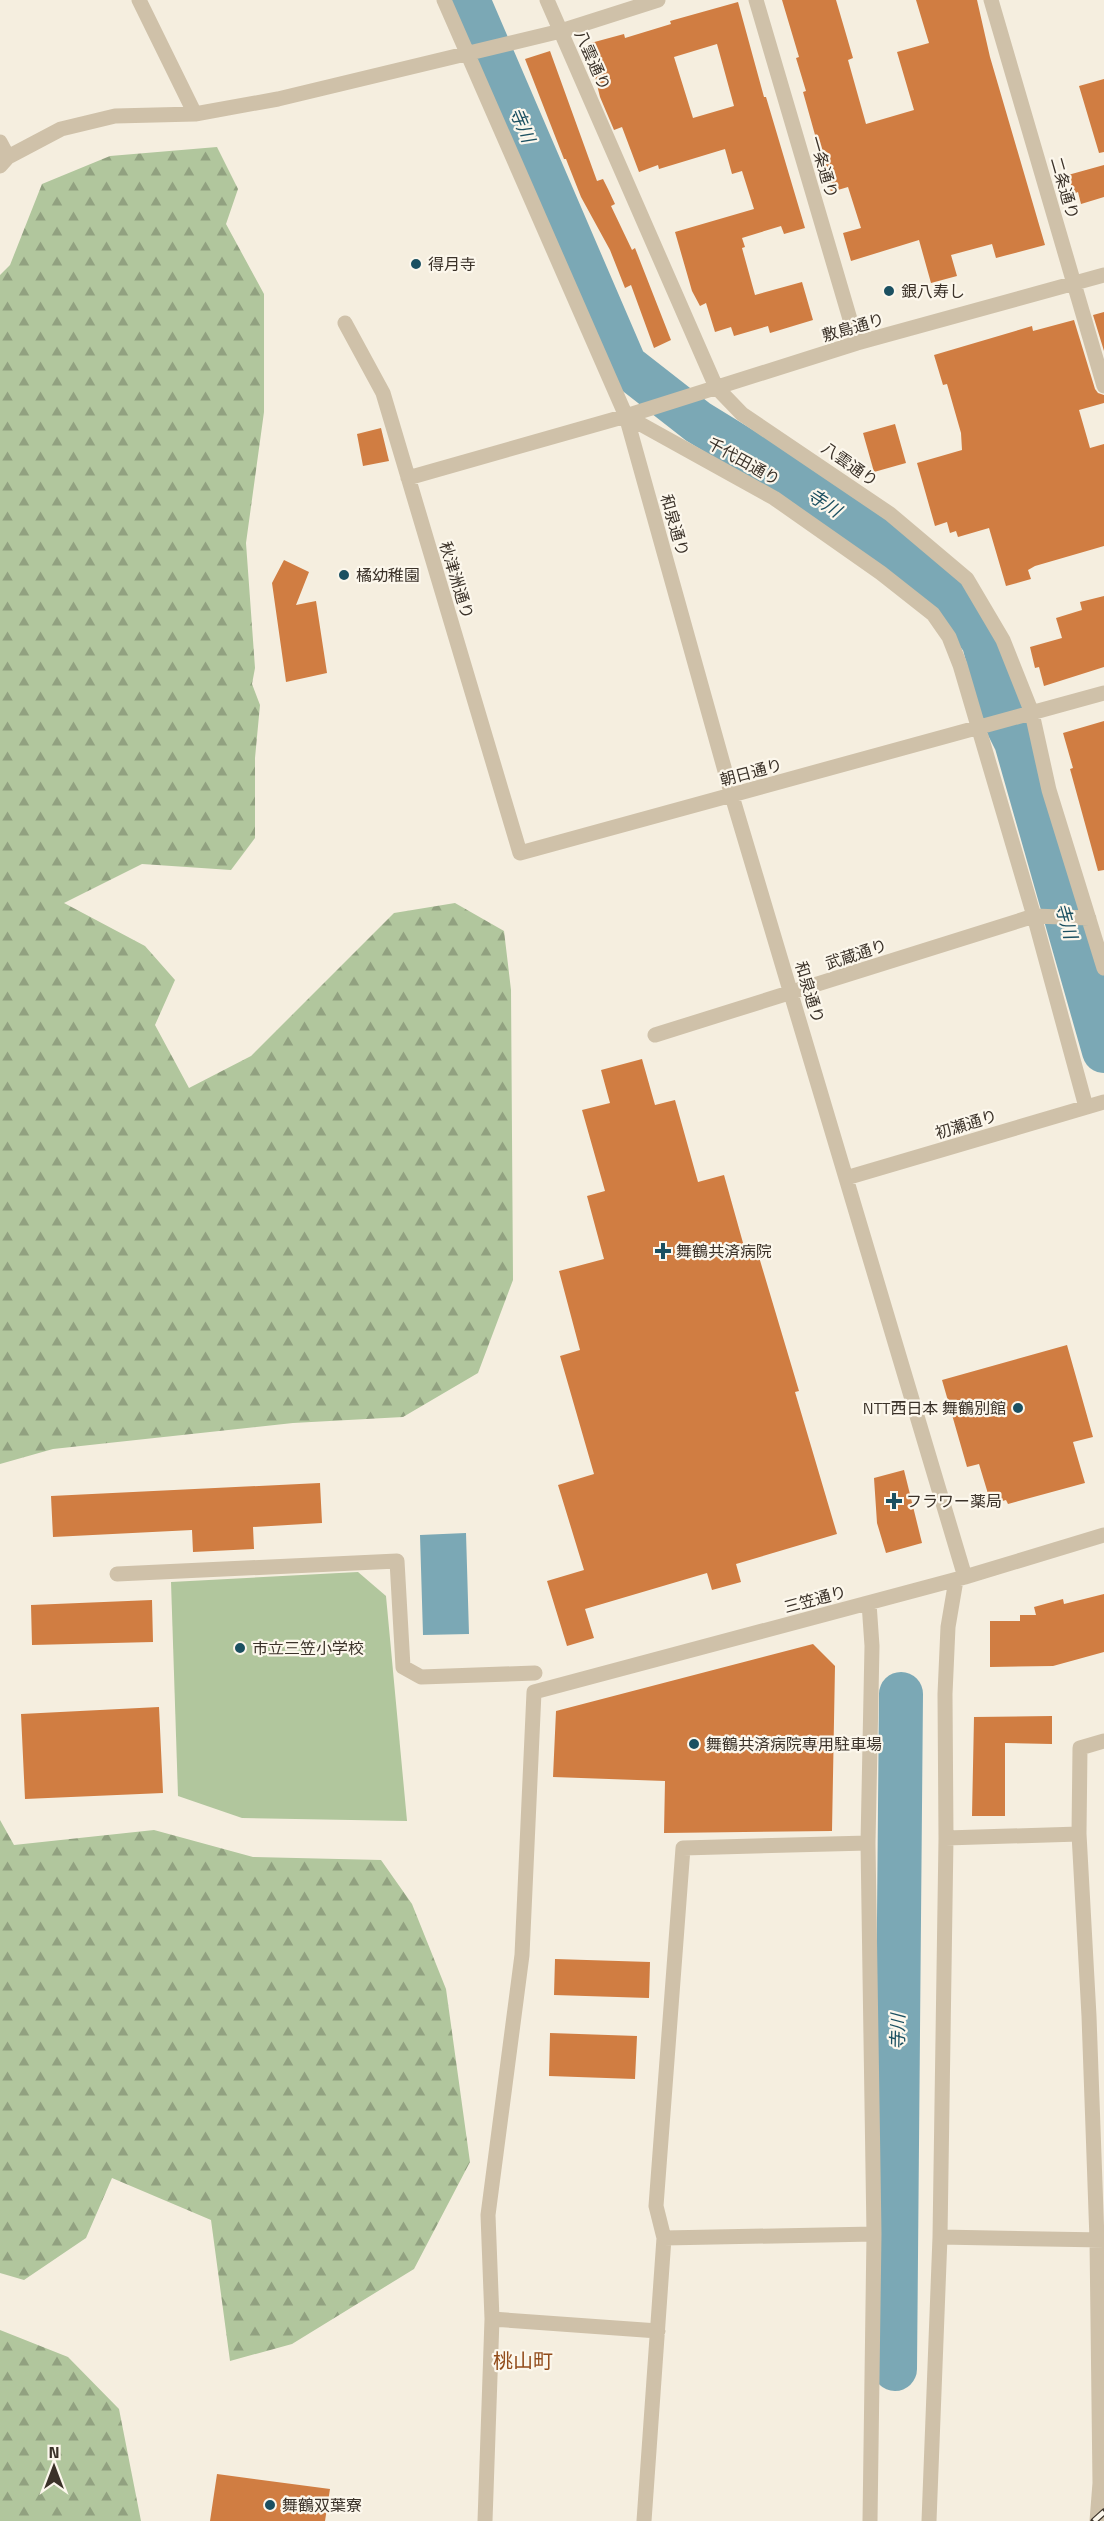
<svg xmlns="http://www.w3.org/2000/svg" width="1104" height="2521" viewBox="0 0 1104 2521" font-family="'Titillium Web','Noto Sans JP',sans-serif">
	<defs>
		<pattern id="forest-firs" width="22" height="20" patternUnits="userSpaceOnUse" patternTransform="scale(1.5)"><rect width="22" height="20" fill="#b1c69d"/><path d="M5 1l3.5 6h-7zM16 11l3.5 6h-7z" fill="#91a180"/></pattern>
	</defs>
	<rect width="100%" height="100%" fill="#f5eedf"/>
	<path fill="#b1c69d" d="M 358,1572 L 386,1596 L 407,1821 L 242,1818 L 178,1796 L 171,1582 Z"/>
	<path fill="url(#forest-firs)" d="M 217,147 L 238,189 L 226,224 L 264,294 L 264,412 L 246,543 L 255,668 L 252,684 L 260,705 L 255,758 L 255,838 L 231,870 L 142,864 L 64,903 L 145,946 L 175,980 L 155,1025 L 189,1088 L 251,1056 L 394,913 L 455,903 L 504,931 L 511,990 L 513,1280 L 478,1373 L 403,1417 L 293,1423 L 53,1449 L 0,1464 L 0,275 L 10,265 L 42,184 L 110,156 Z
		M 0,1820 L 14,1845 L 154,1830 L 253,1857 L 381,1860 L 412,1904 L 446,1989 L 470,2162 L 414,2269 L 292,2344 L 230,2361 L 211,2220 L 112,2178 L 86,2238 L 24,2280 L 0,2273 Z
		M 0,2330 L 68,2357 L 119,2409 L 141,2521 L 0,2521 Z"/>
	<path fill="#7ba8b5" d="M 455,0 L 487,0 L 497,27 L 470,35 Z
		M 466,1533 L 469,1634 L 423,1635 L 420,1535 Z"/>
	<g fill="none" stroke-linecap="round" stroke-linejoin="round">
		<path stroke="#7ba8b5" stroke-width="44" d="M 468,0 L 625,365 L 698,422 L 763,462 L 889,544 L 949,599 L 983,640 L 1005,720 L 1016,742 L 1104,1051
			M 895,2369 L 901,1694"/>
	</g>
	<path fill="#d07d42" fill-rule="evenodd" d="M 782,0 L 836,0 L 853,58 L 848,60 L 866,124 L 914,110 L 897,52 L 929,43 L 916,0 L 977,0 L 990,57 L 1045,245 L 996,258 L 992,244 L 951,255 L 957,276 L 931,283 L 919,240 L 851,261 L 843,233 L 861,228 L 848,187 L 831,192 L 803,92 L 806,91 L 796,58 L 799,57 Z
		M 738,2 L 764,97 L 766,97 L 805,228 L 784,234 L 781,226 L 742,238 L 745,247 L 742,248 L 755,295 L 802,282 L 813,320 L 770,333 L 768,326 L 734,336 L 731,327 L 715,332 L 706,303 L 700,306 L 692,291 L 675,232 L 754,209 L 742,171 L 732,174 L 725,149 L 659,169 L 658,165 L 639,172 L 622,127 L 614,130 L 600,97 L 587,44 L 624,34 L 625,38 L 671,24 L 670,21 ZM 717,44 L 734,106 L 693,118 L 674,57 Z
		M 550,51 L 597,181 L 603,179 L 608,189 L 615,204 L 611,206 L 632,250 L 635,248 L 671,340 L 654,348 L 631,285 L 625,288 L 610,250 L 581,197 L 566,159 L 564,159 L 525,59 Z
		M 1104,79 L 1104,152 L 1099,153 L 1079,86 Z
		M 1104,165 L 1104,197 L 1081,204 L 1078,192 L 1073,194 L 1068,175 Z
		M 1104,312 L 1104,351 L 1093,315 Z
		M 1074,320 L 1095,389 L 1098,393 L 1104,395 L 1104,403 L 1079,410 L 1090,448 L 1104,444 L 1104,546 L 1035,566 L 1028,570 L 1031,579 L 1006,586 L 989,528 L 958,537 L 956,531 L 950,533 L 947,522 L 935,526 L 917,463 L 962,450 L 961,433 L 947,384 L 943,385 L 934,355 L 1032,326 L 1033,331 Z
		M 895,424 L 906,463 L 874,472 L 863,433 Z
		M 381,428 L 389,461 L 363,466 L 357,434 Z
		M 284,560 L 309,572 L 296,605 L 316,601 L 327,673 L 286,682 L 272,583 Z
		M 1104,596 L 1104,667 L 1044,686 L 1039,667 L 1035,668 L 1030,647 L 1062,638 L 1056,618 L 1082,610 L 1080,602 Z
		M 1104,721 L 1104,870 L 1098,871 L 1070,769 L 1073,768 L 1063,733 Z
		M 642,1059 L 655,1105 L 675,1100 L 698,1182 L 724,1175 L 745,1250 L 756,1247 L 799,1391 L 795,1392 L 837,1534 L 736,1564 L 741,1582 L 712,1590 L 707,1573 L 585,1609 L 594,1638 L 567,1646 L 547,1581 L 584,1570 L 558,1485 L 594,1474 L 560,1356 L 580,1350 L 559,1271 L 604,1259 L 587,1196 L 605,1191 L 582,1110 L 610,1103 L 601,1070 Z
		M 1067,1345 L 1093,1437 L 1073,1442 L 1085,1483 L 1008,1504 L 1006,1500 L 999,1502 L 997,1495 L 989,1497 L 979,1464 L 967,1467 L 942,1380 Z
		M 904,1470 L 922,1543 L 886,1553 L 877,1523 L 874,1478 Z
		M 320,1483 L 322,1523 L 253,1527 L 254,1549 L 193,1552 L 192,1530 L 53,1537 L 51,1496 Z
		M 1104,1594 L 1104,1652 L 1053,1666 L 990,1667 L 990,1621 L 1020,1621 L 1020,1615 L 1036,1615 L 1034,1607 L 1063,1599 L 1064,1604 Z
		M 152,1600 L 153,1642 L 32,1645 L 31,1605 Z
		M 813,1644 L 835,1666 L 832,1831 L 664,1833 L 665,1781 L 553,1777 L 556,1711 Z
		M 159,1707 L 163,1793 L 25,1799 L 21,1714 Z
		M 1052,1716 L 1052,1744 L 1005,1743 L 1005,1816 L 972,1816 L 974,1717 Z
		M 555,1959 L 650,1962 L 649,1998 L 554,1995 Z
		M 550,2033 L 637,2036 L 635,2079 L 549,2076 Z
		M 217,2474 L 330,2489 L 325,2521 L 210,2521 Z"/>
	<g fill="none" stroke-linecap="round" stroke-linejoin="round">
		<path stroke="#cfc1a9" stroke-width="15" d="M 139,0 L 195,114
			M 444,0 L 626,416 L 732,796 L 965,1577
			M 547,0 L 716,387 L 742,414 L 890,514 L 967,579 L 1003,640 L 1032,713 L 1049,790 L 1104,968
			M 756,0 L 857,343
			M 991,0 L 1104,386
			M 0,142 L 8,157
			M 0,166 L 8,157 L 61,129 L 115,116 L 195,114 L 278,99 L 561,31 L 658,0
			M 345,323 L 383,393 L 520,853 L 1104,693
			M 626,416 L 774,498 L 881,573 L 933,614 L 949,637 L 960,665 L 1034,916 L 1086,1107
			M 408,478 L 626,416 L 857,343 L 1104,275
			M 655,1035 L 1034,916 L 1089,918
			M 846,1178 L 1104,1102
			M 117,1574 L 397,1561 L 403,1667 L 421,1677 L 535,1673
			M 869,1603 L 872,1646 L 868,1843 L 874,2234 L 870,2521
			M 946,1838 L 1079,1834
			M 940,2237 L 1104,2240
			M 664,2238 L 656,2206 L 683,1848 L 868,1843
			M 492,2319 L 658,2331
			M 485,2521 L 492,2319 L 488,2215 L 522,1955 L 534,1692 L 965,1577 L 1104,1535
			M 644,2521 L 664,2238 L 874,2234
			M 929,2521 L 940,2237 L 946,1838 L 945,1694 L 948,1627 L 956,1580
			M 1097,2521 L 1100,2483 L 1097,2240 L 1089,2016 L 1079,1834 L 1080,1748 L 1104,1741"/>
		<g stroke="#3b3229" stroke-width="7">
			<path id="rail" d="M 1094,2521 L 1104,2512"/>
		</g>
		<use href="#rail" stroke="#fcf7ec" stroke-width="4.5" stroke-dasharray="14" stroke-linecap="butt"/>
	</g>
	<g fill="#1b5061" stroke="#fcf7ec" stroke-width="2">
		<circle cx="416" cy="264" r="6"/>
		<circle cx="889" cy="291" r="6"/>
		<circle cx="344" cy="575" r="6"/>
		<path d="M660 1242h6v6h6v6h-6v6h-6v-6h-6v-6h6z"/>
		<circle cx="1018" cy="1408" r="6"/>
		<path d="M891 1492h6v6h6v6h-6v6h-6v-6h-6v-6h6z"/>
		<circle cx="240" cy="1648" r="6"/>
		<circle cx="694" cy="1744" r="6"/>
		<circle cx="270" cy="2505" r="6"/>
	</g>
	<g text-anchor="middle" stroke-width="4.5" stroke-linejoin="round" paint-order="stroke">
		<g font-size="16" fill="#3b3229" stroke="#fcf7ec">
			<text transform="translate(593 60) rotate(66)" y="6">八雲通り</text>
			<text transform="translate(824 167) rotate(74)" y="6">一条通り</text>
			<text transform="translate(1065 188) rotate(74)" y="6">二条通り</text>
			<text transform="translate(853 327) rotate(-16)" y="6">敷島通り</text>
			<text transform="translate(744 461) rotate(29)" y="6">千代田通り</text>
			<text transform="translate(850 464) rotate(35)" y="6">八雲通り</text>
			<text transform="translate(675 525) rotate(74)" y="6">和泉通り</text>
			<text transform="translate(457 580) rotate(73)" y="6">秋津洲通り</text>
			<text transform="translate(751 772) rotate(-15)" y="6">朝日通り</text>
			<text transform="translate(856 954) rotate(-18)" y="6">武蔵通り</text>
			<text transform="translate(810 992) rotate(73)" y="6">和泉通り</text>
			<text transform="translate(966 1124) rotate(-17)" y="6">初瀬通り</text>
			<text transform="translate(815 1599) rotate(-15)" y="6">三笠通り</text>
		</g>
		<g font-size="16" fill="#3b3229" stroke="#fcf7ec" text-anchor="start">
			<text x="428" y="270">得月寺</text>
			<text x="901" y="297">銀八寿し</text>
			<text x="356" y="581">橘幼稚園</text>
			<text x="676" y="1257">舞鶴共済病院</text>
			<text x="1006" y="1414" text-anchor="end">NTT西日本 舞鶴別館</text>
			<text x="906" y="1507">フラワー薬局</text>
			<text x="252" y="1654">市立三笠小学校</text>
			<text x="706" y="1750">舞鶴共済病院専用駐車場</text>
			<text x="282" y="2511">舞鶴双葉寮</text>
		</g>
		<g font-size="18" font-style="italic" fill="#1b5061" stroke="#fcf7ec">
			<text transform="translate(522 125) rotate(67)" y="6">寺川</text>
			<text transform="translate(824 503) rotate(33)" y="6">寺川</text>
			<text transform="translate(1066 921) rotate(74)" y="6">寺川</text>
			<text transform="translate(898 2032) rotate(-89)" y="6">寺川</text>
		</g>
		<g font-size="20" fill="#924c1b" stroke="#fcf7ec">
			<text x="523" y="2368">桃山町</text>
		</g>
	</g>
	<g transform="translate(54 2467)" stroke="#fcf7ec" stroke-width="4.5" paint-order="stroke">
	<path d="M0-4.5L10 22L0 15L-10 22Z" fill="#3b3229"/>
	<text y="-9" font-size="16" font-weight="bold" text-anchor="middle" fill="#3b3229">N</text>
	</g>
</svg>
